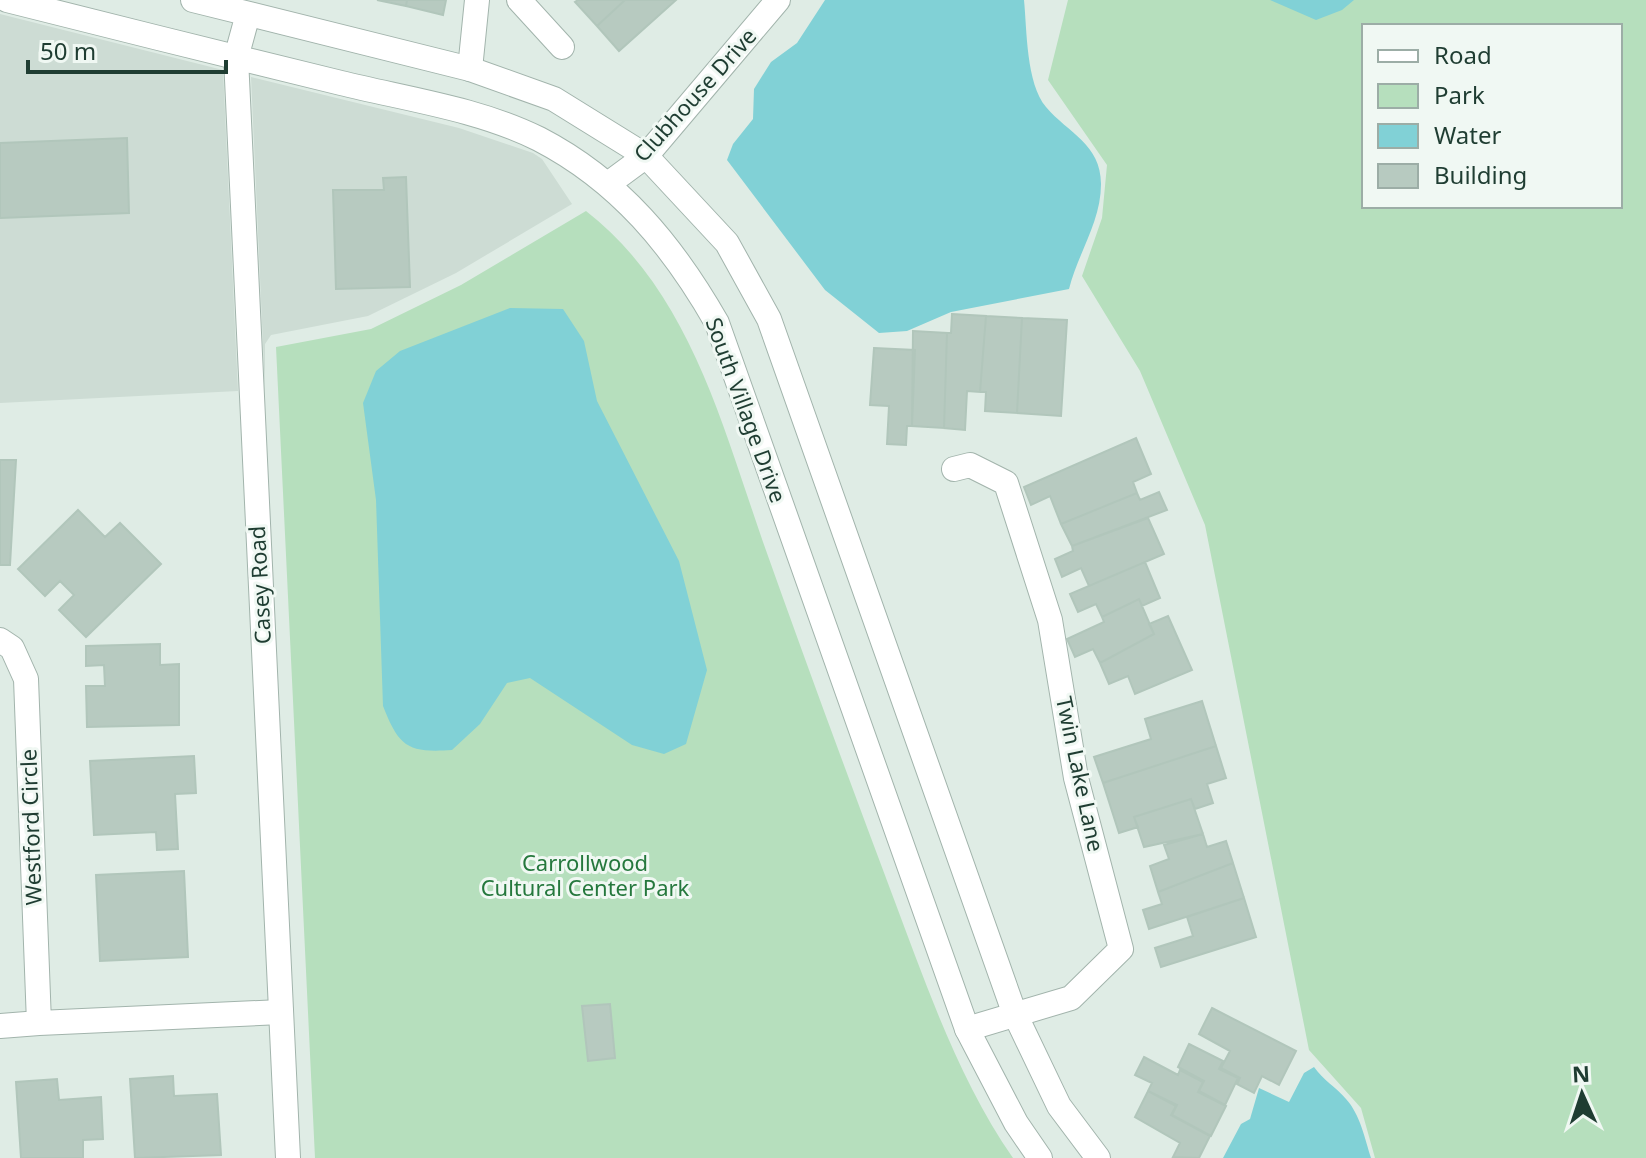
<svg xmlns="http://www.w3.org/2000/svg" width="1646" height="1158" viewBox="0 0 1646 1158" font-family="'Noto Sans',sans-serif">
	<rect width="100%" height="100%" fill="#dfece5"/>
	<path fill="#cddcd4" d="M 0,14 L 223,70 L 238,391 L 0,403 Z
		M 251,77 L 459,128 L 533,153 L 542,159 L 572,204 L 456,273 L 368,316 L 271,335 L 265,344 L 265,389 Z"/>
	<path fill="#b6dfbd" fill-rule="evenodd" d="M 1068,0 L 1646,0 L 1646,1158 L 1375,1158 L 1361,1108 L 1309,1050 L 1205,525 L 1140,371 L 1082,276 L 1102,218 L 1107,165 L 1048,80 ZM 1364,26 L 1620,26 L 1620,206 L 1364,206 Z
		M 586,211 C 689,291 722,424 763,542 C 805,660 848,777 892,894 C 926,984 958,1079 1013,1158 L 315,1158 L 276,347 L 371,329 L 461,285 Z"/>
	<path fill="#81d1d6" d="M 825,0 L 1024,0 C 1027,30 1026,83 1046,107 C 1068,133 1101,144 1101,184 C 1101,222 1078,253 1069,289 L 951,312 L 907,331 L 879,333 L 825,290 L 727,160 L 733,144 L 753,119 L 754,89 L 771,62 L 797,43 Z
		M 1270,0 L 1354,0 L 1342,10 L 1316,20 Z
		M 510,308 L 563,309 L 584,341 L 597,401 L 679,561 L 707,670 L 686,744 L 664,754 L 632,745 L 530,678 L 507,683 L 480,724 L 452,750 C 408,753 399,747 383,706 L 376,500 L 363,403 L 376,371 L 400,351 Z
		M 1314,1067 C 1323,1080 1336,1087 1346,1099 C 1360,1114 1365,1139 1371,1158 L 1223,1158 L 1241,1124 L 1250,1119 L 1259,1088 L 1289,1102 L 1304,1073 Z"/>
	<path fill="#b7cac0" stroke="#b1c6bb" stroke-width="2" d="M 377,0 L 407,0 L 406,6 Z
		M 407,0 L 446,0 L 443,15 L 406,6 Z
		M 578,0 L 625,0 L 597,26 L 575,2 Z
		M 625,0 L 676,0 L 619,51 L 597,26 Z
		M 127,138 L 129,213 L 0,218 L 0,143 Z
		M 406,177 L 410,287 L 336,289 L 333,190 L 384,190 L 383,178 Z
		M 952,314 L 986,316 L 980,392 L 967,391 L 965,430 L 944,428 L 947,333 L 951,333 Z
		M 986,316 L 1022,318 L 1017,413 L 985,411 L 986,392 L 980,392 Z
		M 1022,318 L 1067,320 L 1061,416 L 1017,413 Z
		M 913,331 L 947,333 L 944,428 L 912,426 Z
		M 874,348 L 915,350 L 912,426 L 907,426 L 906,445 L 887,444 L 889,406 L 870,405 Z
		M 1136,438 L 1151,474 L 1133,482 L 1137,493 L 1061,524 L 1050,496 L 1031,505 L 1024,487 Z
		M 0,460 L 16,460 L 10,565 L 0,565 Z
		M 1159,492 L 1167,510 L 1072,546 L 1061,524 L 1137,493 L 1140,500 Z
		M 78,510 L 105,537 L 120,523 L 161,564 L 86,637 L 59,610 L 74,595 L 60,581 L 45,596 L 18,569 Z
		M 1148,518 L 1164,554 L 1089,586 L 1081,568 L 1062,577 L 1055,559 L 1073,551 L 1072,546 Z
		M 1145,562 L 1160,598 L 1142,606 L 1139,599 L 1102,617 L 1096,604 L 1078,612 L 1070,594 Z
		M 1139,599 L 1154,634 L 1100,663 L 1093,649 L 1075,657 L 1067,639 L 1104,622 L 1102,617 Z
		M 1168,616 L 1192,670 L 1135,694 L 1128,676 L 1109,684 L 1100,663 L 1154,634 L 1149,624 Z
		M 160,644 L 160,665 L 179,664 L 179,725 L 87,727 L 86,686 L 105,686 L 104,665 L 86,666 L 86,646 Z
		M 1202,701 L 1216,746 L 1103,783 L 1094,757 L 1151,739 L 1145,719 Z
		M 1216,746 L 1226,778 L 1207,784 L 1213,803 L 1195,809 L 1191,799 L 1134,817 L 1138,827 L 1119,833 L 1103,783 Z
		M 194,756 L 196,793 L 175,794 L 178,849 L 157,850 L 156,832 L 94,835 L 90,761 Z
		M 1191,799 L 1203,834 L 1144,847 L 1134,817 Z
		M 1203,834 L 1207,847 L 1226,841 L 1233,863 L 1158,892 L 1150,866 L 1169,859 L 1164,845 Z
		M 1233,863 L 1244,898 L 1149,929 L 1143,910 L 1162,904 L 1158,892 Z
		M 184,871 L 188,957 L 100,961 L 96,875 Z
		M 1244,898 L 1256,937 L 1161,967 L 1155,948 L 1193,936 L 1187,917 Z
		M 610,1004 L 615,1058 L 588,1061 L 582,1006 Z
		M 1212,1008 L 1296,1051 L 1279,1085 L 1262,1076 L 1254,1093 L 1237,1084 L 1240,1078 L 1221,1068 L 1230,1051 L 1199,1034 Z
		M 1189,1044 L 1223,1061 L 1219,1069 L 1238,1078 L 1225,1105 L 1199,1091 L 1204,1081 L 1178,1067 Z
		M 1144,1057 L 1178,1075 L 1180,1070 L 1203,1082 L 1198,1092 L 1226,1106 L 1211,1136 L 1172,1115 L 1177,1105 L 1148,1091 L 1152,1083 L 1135,1075 Z
		M 173,1076 L 174,1096 L 217,1094 L 221,1155 L 135,1158 L 130,1079 Z
		M 57,1079 L 59,1100 L 101,1097 L 103,1139 L 83,1140 L 83,1158 L 21,1158 L 16,1082 Z
		M 1148,1091 L 1176,1106 L 1171,1115 L 1210,1136 L 1199,1158 L 1173,1157 L 1180,1143 L 1135,1117 Z"/>
	<g fill="none" stroke-linecap="round" stroke-linejoin="round">
		<g stroke="#a2b4ac" stroke-width="26">
			<path id="minor" d="M 519,0 L 562,47
				M 470,69 L 477,0
				M 608,184 L 646,156 L 778,0
				M 954,469 L 970,465 L 1006,483 L 1050,620 L 1076,778 L 1121,949 L 1071,998 L 967,1029
				M 0,640 L 12,648 L 26,679 L 39,1023 L 0,1026
				M 39,1023 L 281,1012"/>
		</g>
		<g stroke="#a2b4ac" stroke-width="26">
			<path id="tertiary" d="M 7,0 C 118,28 230,56 341,83 C 406,99 479,109 539,139 C 620,181 673,246 717,323 L 967,1029 L 1016,1123 L 1040,1158
				M 193,0 L 470,69 L 554,99 L 646,156 L 727,243 L 769,319 L 1014,1012 L 1059,1106 L 1098,1158
				M 248,14 L 236,58 L 288,1158"/>
		</g>
		<use href="#minor" stroke="#fff" stroke-width="24"/>
		<use href="#tertiary" stroke="#fff" stroke-width="24"/>
	</g>
	<g text-anchor="middle" stroke-width="6" stroke-linejoin="round" paint-order="stroke">
		<g font-size="22" fill="#1f3d32" stroke="#f0f8f3">
			<text transform="translate(695 95) rotate(-48)" y="8">Clubhouse Drive</text>
			<text transform="translate(746 410) rotate(70)" y="8">South Village Drive</text>
			<text transform="translate(260 585) rotate(-93)" y="8">Casey Road</text>
			<text transform="translate(1080 774) rotate(78)" y="8">Twin Lake Lane</text>
			<text transform="translate(31 827) rotate(-92)" y="8">Westford Circle</text>
		</g>
		<g font-size="22" fill="#25783d" stroke="#f0f8f3">
			<text x="585" y="871">Carrollwood<tspan x="585" dy="25">Cultural Center Park</tspan></text>
		</g>
	</g>
	<rect x="1362" y="24" width="260" height="184" fill="#f0f8f3" stroke="#9cada6" stroke-width="2"/>
	<rect x="1378" y="50" width="40" height="12" fill="#ffffff" stroke="#9cada6" stroke-width="2"/>
	<text x="1434" y="64" font-size="24" fill="#1f3d32">Road</text>
	<rect x="1378" y="84" width="40" height="24" fill="#b6dfbd" stroke="#9cada6" stroke-width="2"/>
	<text x="1434" y="104" font-size="24" fill="#1f3d32">Park</text>
	<rect x="1378" y="124" width="40" height="24" fill="#81d1d6" stroke="#9cada6" stroke-width="2"/>
	<text x="1434" y="144" font-size="24" fill="#1f3d32">Water</text>
	<rect x="1378" y="164" width="40" height="24" fill="#b7cac0" stroke="#9cada6" stroke-width="2"/>
	<text x="1434" y="184" font-size="24" fill="#1f3d32">Building</text>
	<g transform="translate(1582 1094) rotate(357)" stroke="#f0f8f3" stroke-width="6" paint-order="stroke">
	<path d="M0-6L14 30L0 20L-14 30Z" fill="#1f3d32"/>
	<text y="-12" font-size="22" font-weight="bold" text-anchor="middle" fill="#1f3d32">N</text>
	</g>
	<path d="M28 60v12h198v-12" fill="none" stroke="#1f3d32" stroke-width="4"/>
	<text x="40" y="60" font-size="24" fill="#1f3d32" stroke="#f0f8f3" stroke-width="6" paint-order="stroke">50 m</text>
</svg>
